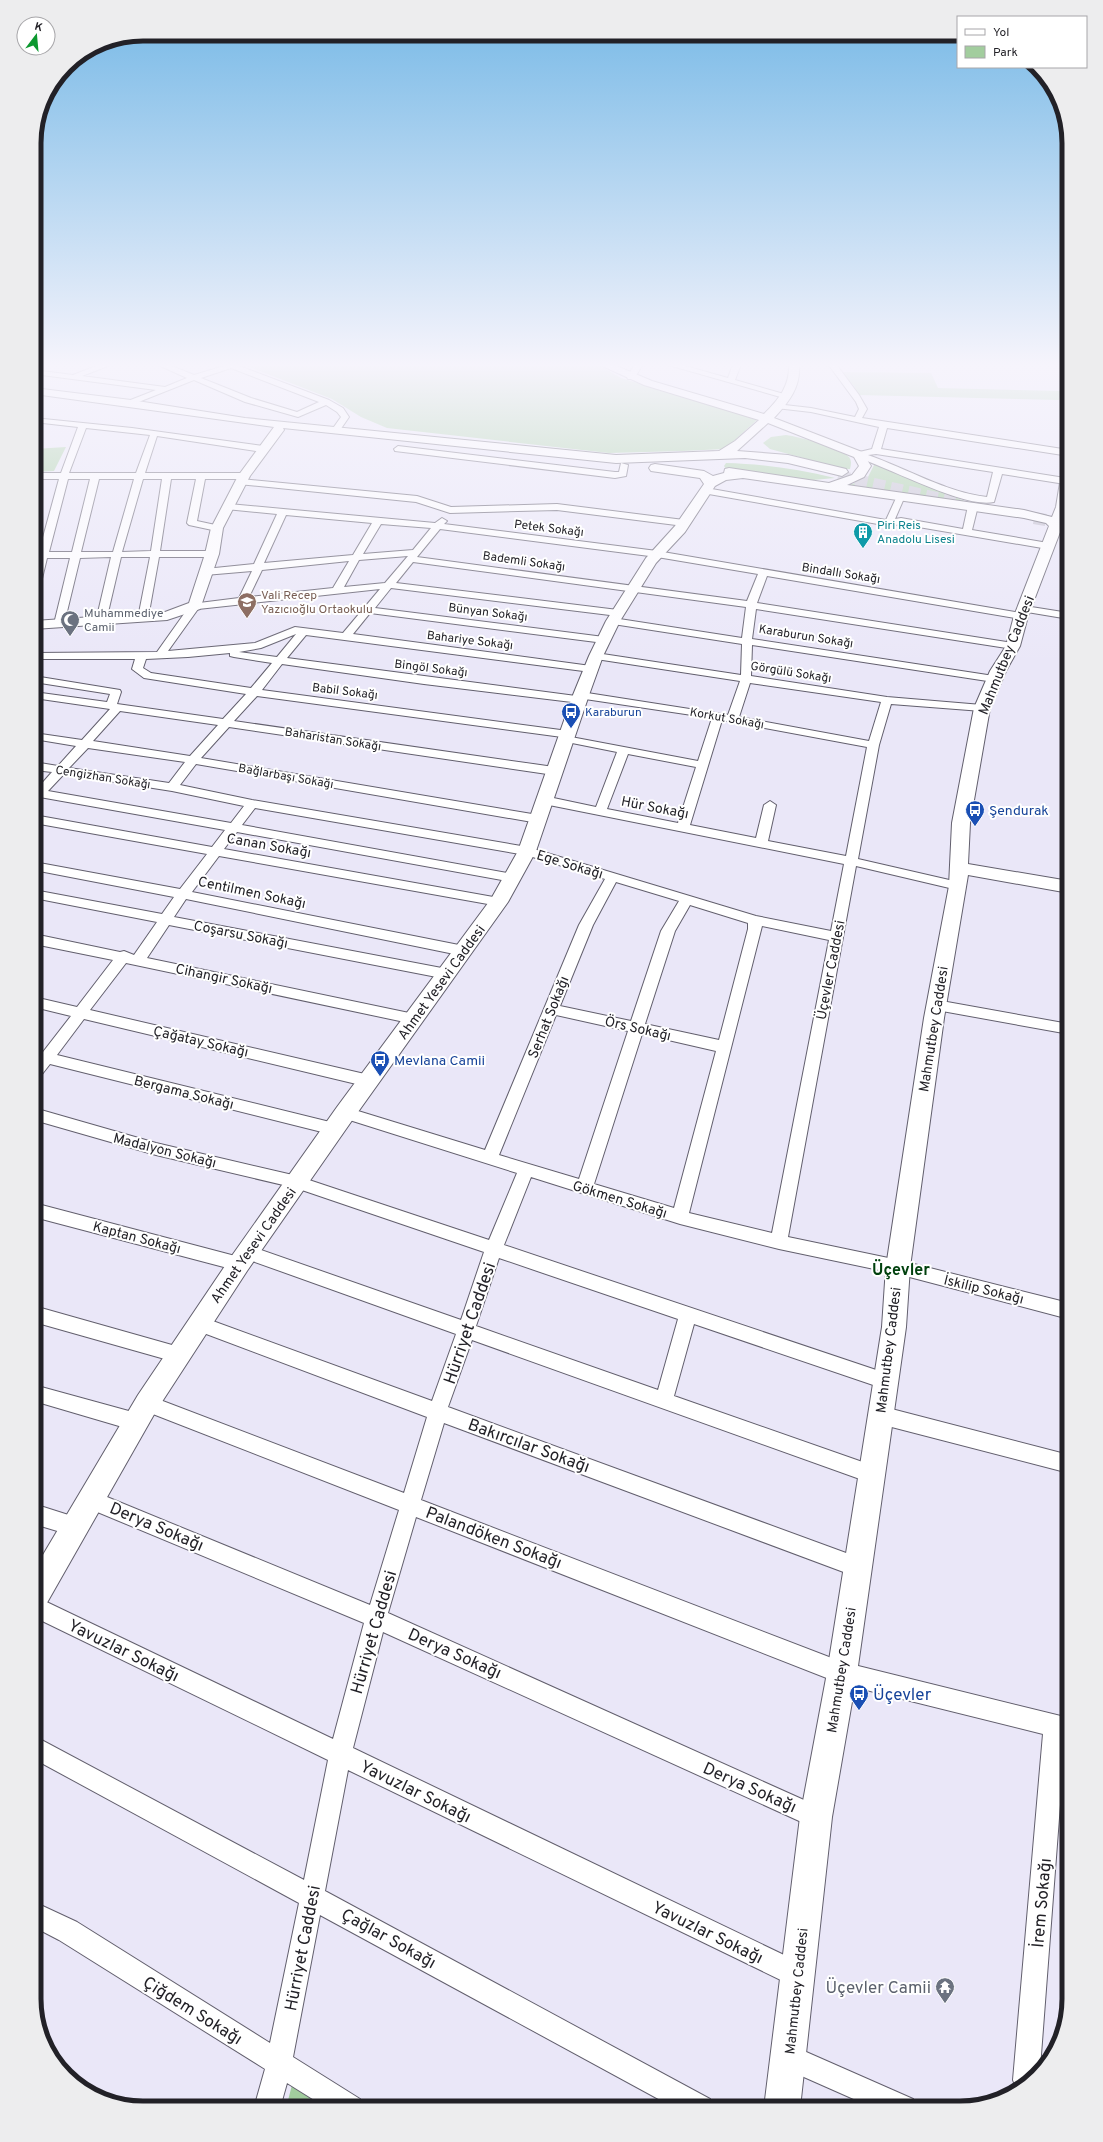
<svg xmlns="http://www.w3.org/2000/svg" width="1103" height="2142" viewBox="0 0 1103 2142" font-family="Overpass,sans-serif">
	<rect width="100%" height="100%" fill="#eae7f8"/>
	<path fill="#a2cd9e" d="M 242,364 L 597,364 L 621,378 L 758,419 L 725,449 L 683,451 L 609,453 L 387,428 L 361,417 L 332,399 Z
		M 839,372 L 931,373 L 938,388 L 1061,391 L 1059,400 L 858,395 L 854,386 Z
		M 786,435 C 800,437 840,447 849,457 C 852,461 851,465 850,469 L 844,469 L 770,449 L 763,443 L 771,437 Z
		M 66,447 L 54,471 L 34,472 L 34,449 Z
		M 726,463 C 763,464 798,469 835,478 L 813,480 L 726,469 L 724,466 Z
		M 875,463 L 969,503 L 849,485 L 867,479 Z
		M 292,2085 L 326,2108 L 286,2108 Z"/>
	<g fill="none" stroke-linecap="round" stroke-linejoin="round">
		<path stroke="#c2bfce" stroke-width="12" stroke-dasharray="12 6" stroke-linecap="butt" d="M 838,476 L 959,503
			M 1034,518 L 1069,524"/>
		<g stroke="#625f6d" stroke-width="2">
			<path id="street" d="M 101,364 L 113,364 L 82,376 L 165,387 L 187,378 L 156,364 L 167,364 L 194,375 L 224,366 L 223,364 L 234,364 L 329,400 L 343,408 L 349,417 L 338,433 L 335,433 L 331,431 L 341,417 L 337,412 L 326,405 L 298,417 L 245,402 L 194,380 L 131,405 L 127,403 L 128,401 L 156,390 L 34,374 L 34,370 L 73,375 ZM 231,368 L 319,402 L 297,412 L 251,398 L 201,378 Z
				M 635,364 L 643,364 L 634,379 L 628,379 L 627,377 Z
				M 665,364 L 678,364 L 728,378 L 733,364 L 741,364 L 735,380 L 791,396 L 784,398 Z
				M 828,364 L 836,364 L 859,395 L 867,409 L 862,418 L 1069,450 L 1069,456 L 887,428 L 881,449 L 1065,478 L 1069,482 L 1065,484 L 1002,474 L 994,502 C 964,509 887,466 855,457 L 855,453 L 872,449 L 879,427 L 811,412 L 776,408 L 772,406 L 776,404 L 811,408 L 855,417 L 859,409 L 856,402 ZM 876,454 L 993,472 L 987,497 C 945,492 908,469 868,455 Z
				M 34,418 L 132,428 L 263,446 L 267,449 L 263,452 L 157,436 L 145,473 L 244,473 L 248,476 L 244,479 L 205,479 L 197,521 L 220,526 L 220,530 L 217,531 L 189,525 L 187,523 L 196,479 L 171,479 L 160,551 L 212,551 L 217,554 L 212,557 L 159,557 L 148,618 L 143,621 L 138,618 L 150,557 L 121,557 L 106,621 L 101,624 L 96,621 L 111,557 L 80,558 L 64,624 L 59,627 L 54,624 L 70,558 L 47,558 L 39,591 L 34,594 L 34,572 L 38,558 L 34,558 L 34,552 L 39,552 L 59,479 L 34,479 L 34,473 L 61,473 L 78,427 L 34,422 ZM 86,428 L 150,435 L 136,473 L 69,473 ZM 68,479 L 90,479 L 72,552 L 49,552 ZM 99,479 L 134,479 L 113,552 L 81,552 ZM 143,479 L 162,479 L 151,551 L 122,552 Z
				M 398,446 L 615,472 L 619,472 L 621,463 L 628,465 L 626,476 L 615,478 L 395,451 L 394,449 Z
				M 241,479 L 417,496 L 451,507 L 557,504 L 684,520 L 689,523 L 684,526 L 557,510 L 450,513 L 416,502 L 238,484 L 238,480 Z
				M 706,488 L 886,520 L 897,496 L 901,493 L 905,496 L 895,519 L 901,518 L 963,529 L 968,506 L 973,503 L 978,506 L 972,530 L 1048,543 L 1053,546 L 1048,549 L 901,524 L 889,526 L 703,493 L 702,491 Z
				M 229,504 L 435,523 L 442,518 L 447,521 L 444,524 L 657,551 L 1021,613 L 1026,616 L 1021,619 L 767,576 L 757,603 L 1013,643 L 1018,646 L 1013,649 L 756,609 L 752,639 L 994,676 L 999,679 L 994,682 L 752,645 L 751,676 L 887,697 L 982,705 L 988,708 L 982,711 L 891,704 L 879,745 L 858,859 L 958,882 L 965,886 L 958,890 L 856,866 L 788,1237 L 898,1260 L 1069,1303 L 1069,1319 L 898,1274 L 779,1249 L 680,1224 L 531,1177 L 504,1245 L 891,1375 L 894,1381 L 891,1387 L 885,1389 L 694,1324 L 674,1396 L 871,1465 L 878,1468 L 881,1474 L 878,1480 L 871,1483 L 472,1340 L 448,1407 L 857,1557 L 864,1560 L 867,1567 L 864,1574 L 857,1577 L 444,1423 L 421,1500 L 842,1662 L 1069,1718 L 1069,1740 L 1065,1739 L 1040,2068 L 1016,2088 L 1013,2080 L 1043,1734 L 842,1684 L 416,1517 L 388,1613 L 824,1809 L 827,1817 L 824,1825 L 816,1828 L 808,1825 L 383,1632 L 353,1748 L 807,1966 L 810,1975 L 807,1984 L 798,1987 L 789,1984 L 348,1770 L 325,1891 L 710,2099 L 714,2108 L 675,2108 L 320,1915 L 293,2057 L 360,2099 L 364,2108 L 327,2108 L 287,2083 L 280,2108 L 254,2108 L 265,2069 L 59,1940 L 34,1927 L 34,1902 L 77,1922 L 270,2043 L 299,1903 L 34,1759 L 34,1736 L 304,1880 L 328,1760 L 34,1617 L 34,1596 L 333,1739 L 364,1623 L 83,1506 L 80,1499 L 83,1492 L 90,1490 L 370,1605 L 399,1510 L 140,1409 L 138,1403 L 140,1397 L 147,1395 L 404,1493 L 427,1417 L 193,1329 L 190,1324 L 193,1319 L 199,1316 L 432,1401 L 456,1334 L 241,1257 L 239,1252 L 241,1247 L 247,1245 L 461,1320 L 484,1252 L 296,1188 L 156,1155 L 34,1120 L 34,1108 L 156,1143 L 297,1176 L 489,1240 L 517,1173 L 340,1117 L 337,1113 L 340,1109 L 345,1107 L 485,1150 L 579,925 L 605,879 L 526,855 L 255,808 L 242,825 L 513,874 L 519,878 L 513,882 L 237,832 L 224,849 L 499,898 L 506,902 L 499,906 L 219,856 L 192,892 L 464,946 L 469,948 L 471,951 L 469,954 L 464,956 L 186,899 L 174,917 L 447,969 L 452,971 L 454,974 L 452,977 L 447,979 L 169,925 L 147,958 L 414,1014 L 419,1015 L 421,1019 L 419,1023 L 414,1024 L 126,963 L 90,1010 L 369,1075 L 374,1077 L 377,1081 L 374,1085 L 369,1087 L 84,1019 L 57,1055 L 334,1123 L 340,1125 L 342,1129 L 340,1133 L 334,1135 L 50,1064 L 39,1078 L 34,1080 L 36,1061 L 34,1060 L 34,1050 L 43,1052 L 71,1016 L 34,1007 L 34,997 L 77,1007 L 113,960 L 34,944 L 34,934 L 120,952 L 124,951 L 134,955 L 157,922 L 34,898 L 34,890 L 162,914 L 174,897 L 34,870 L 34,862 L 180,889 L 207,854 L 34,823 L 34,815 L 212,847 L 225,830 L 34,796 L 34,788 L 37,789 L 52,772 L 34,770 L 34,762 L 58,766 L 76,746 L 34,739 L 34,733 L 82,740 L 110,709 L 34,698 L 34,692 L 107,702 L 110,694 L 34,682 L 34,676 L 120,690 L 121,692 L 117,704 L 223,719 L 246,694 L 144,678 L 132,669 L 135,659 L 34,659 L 34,653 L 157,652 L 191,604 L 239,598 L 252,571 L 205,575 L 200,572 L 205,569 L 254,564 L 277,514 L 226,509 L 224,507 ZM 286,515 L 372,523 L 353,555 L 264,563 ZM 381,524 L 431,528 L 413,550 L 363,554 ZM 440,529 L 657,557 L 758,574 L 747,601 L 417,557 ZM 408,556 L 385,583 L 344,587 L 359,560 ZM 349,561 L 333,588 L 249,597 L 262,570 ZM 413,562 L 746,607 L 742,638 L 613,618 L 608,621 L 613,624 L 742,644 L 741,675 L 596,653 L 591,656 L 596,659 L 740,681 L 728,715 L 581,692 L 577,693 L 576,696 L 287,658 L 306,635 L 591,672 L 596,669 L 591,666 L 353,634 L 370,613 L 604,643 L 609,640 L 604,637 L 375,608 L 391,588 L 618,616 L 623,613 L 618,610 L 396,583 ZM 380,589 L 343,633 L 295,627 L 255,643 L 168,651 L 198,609 ZM 296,634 L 277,657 L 239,652 L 261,648 ZM 230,653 L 230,656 L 234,657 L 272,663 L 251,688 L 151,673 L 143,668 L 146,659 L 188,657 ZM 282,664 L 424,684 L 580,703 L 584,702 L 585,699 L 712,718 L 698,761 L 571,737 L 574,734 L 568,731 L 262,690 ZM 750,683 L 881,702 L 869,741 L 739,717 ZM 257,696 L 562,737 L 560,739 L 562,741 L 617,752 L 596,807 L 544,796 L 538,800 L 544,804 L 844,864 L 831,931 L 756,916 L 527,847 L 252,800 L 180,785 L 196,764 L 538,823 L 544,819 L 538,815 L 201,758 L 229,727 L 554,775 L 560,771 L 554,767 L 234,721 ZM 120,711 L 218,725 L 190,756 L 93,741 ZM 722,720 L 867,747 L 846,856 L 768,841 L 776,805 L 770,801 L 764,805 L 756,838 L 690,825 ZM 88,748 L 185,762 L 169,783 L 69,768 ZM 628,754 L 696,767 L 678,823 L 607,809 ZM 64,774 L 172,791 L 244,806 L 231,823 L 48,791 ZM 616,882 L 679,901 L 661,931 L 631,1021 L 560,1006 L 593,925 ZM 690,905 L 748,923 L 748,929 L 719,1040 L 645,1024 L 675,931 ZM 762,926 L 829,940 L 772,1233 L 689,1213 ZM 556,1015 L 628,1031 L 579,1179 L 499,1155 ZM 642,1034 L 716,1051 L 674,1208 L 594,1184 ZM 499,1258 L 678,1319 L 658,1390 L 476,1326 Z
				M 1025,606 L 1069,613 L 1069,619 L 1021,611 L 1021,607 Z
				M 936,1000 L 1069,1024 L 1069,1034 L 931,1009 L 929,1005 L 931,1001 Z
				M 34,1203 L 239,1257 L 245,1259 L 248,1264 L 245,1269 L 239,1271 L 34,1217 Z
				M 34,1306 L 179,1347 L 185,1349 L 188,1355 L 185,1361 L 179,1363 L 34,1322 Z
				M 34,1385 L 136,1413 L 143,1416 L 145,1422 L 143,1428 L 136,1431 L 34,1401 Z
				M 880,1406 L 1069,1455 L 1069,1473 L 880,1424 L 873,1421 L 871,1415 L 873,1409 Z
				M 34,1504 L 81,1519 L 84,1526 L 81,1533 L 74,1536 L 34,1524 Z
				M 788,2044 L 913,2099 L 917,2108 L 874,2108 L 779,2066 L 775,2057 L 779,2048 Z"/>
		</g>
		<g stroke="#625f6d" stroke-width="2">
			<path id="secondary" d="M 598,364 L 612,364 L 652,381 L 764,414 C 779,399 790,386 789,364 L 799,364 C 801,387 789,402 774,418 L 862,452 L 871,466 L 864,477 L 847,485 L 1024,510 L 1052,517 L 1056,507 L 1063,464 L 1069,460 L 1069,503 L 1062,527 L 1028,616 L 1020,646 L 1006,671 L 990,708 L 970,823 L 968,864 L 1069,881 L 1069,893 L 968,875 L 944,1018 L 910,1267 L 906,1327 L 857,1673 L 832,1817 L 800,2108 L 764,2108 L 800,1817 L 827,1673 L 882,1327 L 886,1267 L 924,1018 L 949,886 L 952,823 L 974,708 L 990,671 L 1006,646 L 1014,616 L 1049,526 L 1046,523 L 1024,518 L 743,478 L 726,480 L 715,486 L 685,532 L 656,563 L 620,621 L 603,656 L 589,695 L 536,851 L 508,902 L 353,1119 L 247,1271 L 156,1411 L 44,1608 L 34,1612 L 34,1570 L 138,1395 L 231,1257 L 337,1107 L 491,899 L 518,851 L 573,695 L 589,656 L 606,621 L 646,558 L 675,526 L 704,484 L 700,478 L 651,471 L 649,468 L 651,465 L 655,464 L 704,471 L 713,476 L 724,473 L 725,469 L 729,468 L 829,483 L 852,475 L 859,466 L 854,457 L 768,423 L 737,451 L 788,455 L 846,469 L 848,472 L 842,476 L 788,463 L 745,458 L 616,463 L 283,428 L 284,430 L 250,476 L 223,528 L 219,554 L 200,609 L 167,620 L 34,629 L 34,621 L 165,612 L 189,603 L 205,554 L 211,528 L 238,476 L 274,427 L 34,394 L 34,388 L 131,400 L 245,418 L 616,455 L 719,451 L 735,441 L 759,420 L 644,385 Z
				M 1060,364 L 1069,364 L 1069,369 Z"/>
		</g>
		<use href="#street" fill="#fff" fill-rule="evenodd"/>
		<use href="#secondary" fill="#fff" fill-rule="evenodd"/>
	</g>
	<linearGradient id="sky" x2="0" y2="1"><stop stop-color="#75b8e6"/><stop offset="0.55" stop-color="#f6f4fc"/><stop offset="1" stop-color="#f6f4fc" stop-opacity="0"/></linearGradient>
	<rect width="1103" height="664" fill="url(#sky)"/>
	<defs>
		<g id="building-pin" transform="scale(1)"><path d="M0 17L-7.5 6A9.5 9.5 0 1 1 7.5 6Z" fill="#0f9aa8" stroke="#fff"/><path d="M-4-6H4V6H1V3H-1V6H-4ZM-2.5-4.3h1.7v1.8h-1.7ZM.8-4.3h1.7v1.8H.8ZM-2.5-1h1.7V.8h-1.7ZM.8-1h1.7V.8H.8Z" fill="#fff"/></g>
		<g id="school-pin" transform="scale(1)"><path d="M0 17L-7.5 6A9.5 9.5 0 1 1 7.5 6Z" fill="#8d6e63" stroke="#fff"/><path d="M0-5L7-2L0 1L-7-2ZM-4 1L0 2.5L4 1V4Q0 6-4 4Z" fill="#fff"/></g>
		<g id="mosque-pin" transform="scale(1)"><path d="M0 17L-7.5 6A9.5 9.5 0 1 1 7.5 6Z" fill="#6b7280" stroke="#fff"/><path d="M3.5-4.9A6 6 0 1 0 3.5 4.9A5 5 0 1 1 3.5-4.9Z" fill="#fff"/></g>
		<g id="bus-pin" transform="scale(1)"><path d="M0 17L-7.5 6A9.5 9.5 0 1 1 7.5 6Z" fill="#1a4fb4" stroke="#fff"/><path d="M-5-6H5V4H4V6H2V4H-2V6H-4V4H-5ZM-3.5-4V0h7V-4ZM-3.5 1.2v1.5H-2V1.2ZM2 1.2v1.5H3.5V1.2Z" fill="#fff"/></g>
		<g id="temple-pin" transform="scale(1)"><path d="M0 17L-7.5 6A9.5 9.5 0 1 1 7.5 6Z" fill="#6b7280" stroke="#fff"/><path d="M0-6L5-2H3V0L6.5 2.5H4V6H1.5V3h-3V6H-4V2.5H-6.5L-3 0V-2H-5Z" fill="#fff"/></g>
	</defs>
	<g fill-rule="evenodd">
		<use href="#building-pin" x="863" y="532"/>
		<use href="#school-pin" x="247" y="602"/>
		<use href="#mosque-pin" x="70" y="620"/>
		<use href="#bus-pin" x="571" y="712"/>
		<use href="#bus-pin" x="975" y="810"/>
		<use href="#bus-pin" x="380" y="1060"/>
		<use href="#bus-pin" x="859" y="1694"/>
		<use href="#temple-pin" x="945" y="1987"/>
	</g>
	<g text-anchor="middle" stroke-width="4" stroke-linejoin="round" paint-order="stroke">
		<g font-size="12" fill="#0d838f" stroke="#fff" text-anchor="start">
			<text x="877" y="529">Piri Reis<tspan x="877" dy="14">Anadolu Lisesi</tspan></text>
		</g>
		<g font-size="12" fill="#222127" stroke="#fff">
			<text transform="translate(549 528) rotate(7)" y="4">Petek Sokağı</text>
			<text transform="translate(524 561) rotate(8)" y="4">Bademli Sokağı</text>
			<text transform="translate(841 573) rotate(9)" y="4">Bindallı Sokağı</text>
			<text transform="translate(488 612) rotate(7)" y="4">Bünyan Sokağı</text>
			<text transform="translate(806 636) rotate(9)" y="4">Karaburun Sokağı</text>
			<text transform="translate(470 640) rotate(7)" y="4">Bahariye Sokağı</text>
			<text transform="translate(431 668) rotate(7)" y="4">Bingöl Sokağı</text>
			<text transform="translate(791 672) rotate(9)" y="4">Görgülü Sokağı</text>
			<text transform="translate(345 691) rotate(7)" y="4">Babil Sokağı</text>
			<text transform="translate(727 718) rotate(10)" y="4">Korkut Sokağı</text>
			<text transform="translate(333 739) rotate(9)" y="4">Baharistan Sokağı</text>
			<text transform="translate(286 776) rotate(10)" y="4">Bağlarbaşı Sokağı</text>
			<text transform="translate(103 777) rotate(9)" y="4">Cengizhan Sokağı</text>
		</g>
		<g font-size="12" fill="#785e54" stroke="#fff" text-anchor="start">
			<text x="261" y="599">Vali Recep<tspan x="261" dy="14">Yazıcıoğlu Ortaokulu</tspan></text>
		</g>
		<g font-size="12" fill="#5b616d" stroke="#fff" text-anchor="start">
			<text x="84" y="617">Muhammediye<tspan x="84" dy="14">Camii</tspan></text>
		</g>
		<g font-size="12" fill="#164399" stroke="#fff" text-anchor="start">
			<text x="585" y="716">Karaburun</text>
		</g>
		<g font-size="14" fill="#222127" stroke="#fff">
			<text transform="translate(1006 655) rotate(-68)" y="5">Mahmutbey Caddesi</text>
			<text transform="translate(655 807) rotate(11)" y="5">Hür Sokağı</text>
			<text transform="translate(269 845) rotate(10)" y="5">Canan Sokağı</text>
			<text transform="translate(570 864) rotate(17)" y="5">Ege Sokağı</text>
			<text transform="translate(252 892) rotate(12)" y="5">Centilmen Sokağı</text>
			<text transform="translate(241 934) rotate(11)" y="5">Coşarsu Sokağı</text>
			<text transform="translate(830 970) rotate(-79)" y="5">Üçevler Caddesi</text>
			<text transform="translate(224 978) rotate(12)" y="5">Cihangir Sokağı</text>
			<text transform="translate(441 982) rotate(-54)" y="5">Ahmet Yesevi Caddesi</text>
			<text transform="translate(548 1017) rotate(-68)" y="5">Serhat Sokağı</text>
			<text transform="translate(638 1028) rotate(13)" y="5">Örs Sokağı</text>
			<text transform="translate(933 1029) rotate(-81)" y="5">Mahmutbey Caddesi</text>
			<text transform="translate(201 1041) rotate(13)" y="5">Çağatay Sokağı</text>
			<text transform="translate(184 1092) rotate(14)" y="5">Bergama Sokağı</text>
			<text transform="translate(165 1150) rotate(14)" y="5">Madalyon Sokağı</text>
			<text transform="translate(620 1199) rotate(17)" y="5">Gökmen Sokağı</text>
			<text transform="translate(137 1237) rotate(15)" y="5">Kaptan Sokağı</text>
			<text transform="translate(253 1245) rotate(-55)" y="5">Ahmet Yesevi Caddesi</text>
			<text transform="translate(984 1289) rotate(14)" y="5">İskilip Sokağı</text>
			<text transform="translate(888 1350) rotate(-83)" y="5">Mahmutbey Caddesi</text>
			<text transform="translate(841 1670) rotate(-81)" y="5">Mahmutbey Caddesi</text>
			<text transform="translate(796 1991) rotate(-84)" y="5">Mahmutbey Caddesi</text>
		</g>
		<g font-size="14" fill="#164399" stroke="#fff" text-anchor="start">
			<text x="989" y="815">Şendurak</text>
			<text x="394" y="1065">Mevlana Camii</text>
		</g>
		<g font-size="16" font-weight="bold" fill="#01410e" stroke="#fff">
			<text x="901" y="1275">Üçevler</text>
		</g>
		<g font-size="17" fill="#222127" stroke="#fff">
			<text transform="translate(469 1323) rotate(-71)" y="6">Hürriyet Caddesi</text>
			<text transform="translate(529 1445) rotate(20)" y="6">Bakırcılar Sokağı</text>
			<text transform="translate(157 1526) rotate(23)" y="6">Derya Sokağı</text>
			<text transform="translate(494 1537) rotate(21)" y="6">Palandöken Sokağı</text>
			<text transform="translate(373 1632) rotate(-74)" y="6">Hürriyet Caddesi</text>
			<text transform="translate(124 1650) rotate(26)" y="6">Yavuzlar Sokağı</text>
			<text transform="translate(455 1653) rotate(24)" y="6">Derya Sokağı</text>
			<text transform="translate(750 1787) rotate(24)" y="6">Derya Sokağı</text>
			<text transform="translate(416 1791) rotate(26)" y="6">Yavuzlar Sokağı</text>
			<text transform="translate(1041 1903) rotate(-85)" y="6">İrem Sokağı</text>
			<text transform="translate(708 1932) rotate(26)" y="6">Yavuzlar Sokağı</text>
			<text transform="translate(389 1938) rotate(29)" y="6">Çağlar Sokağı</text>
			<text transform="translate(302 1948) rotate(-79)" y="6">Hürriyet Caddesi</text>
			<text transform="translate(193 2010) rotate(32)" y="6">Çiğdem Sokağı</text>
		</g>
		<g font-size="17" fill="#164399" stroke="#fff" text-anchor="start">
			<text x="873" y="1700">Üçevler</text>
		</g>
		<g font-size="17" fill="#5b616d" stroke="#fff" text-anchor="end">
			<text x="931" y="1993">Üçevler Camii</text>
		</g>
	</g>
	<path d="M0 0H1103V2142H0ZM143 41H960A102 102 0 0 1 1062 143V1999A102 102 0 0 1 960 2101H143A102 102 0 0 1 41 1999V143A102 102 0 0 1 143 41Z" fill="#ededee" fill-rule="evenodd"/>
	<path fill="none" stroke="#222127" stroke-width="5" d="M143 41H960A102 102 0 0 1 1062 143V1999A102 102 0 0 1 960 2101H143A102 102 0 0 1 41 1999V143A102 102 0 0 1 143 41Z"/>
	<rect x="957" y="16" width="130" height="52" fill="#ffffff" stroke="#a7a6a9"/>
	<rect x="965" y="29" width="20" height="6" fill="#ffffff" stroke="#a7a6a9"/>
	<text x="993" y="36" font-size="12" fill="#222127">Yol</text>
	<rect x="965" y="46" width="20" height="12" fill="#a2cd9e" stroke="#a7a6a9"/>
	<text x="993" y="56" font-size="12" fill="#222127">Park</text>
	<g transform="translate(36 36) rotate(16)"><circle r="19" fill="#ffffff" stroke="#a7a6a9"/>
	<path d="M0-3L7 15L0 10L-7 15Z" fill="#0c982f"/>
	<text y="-6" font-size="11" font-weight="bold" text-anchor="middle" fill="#222127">K</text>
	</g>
</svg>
